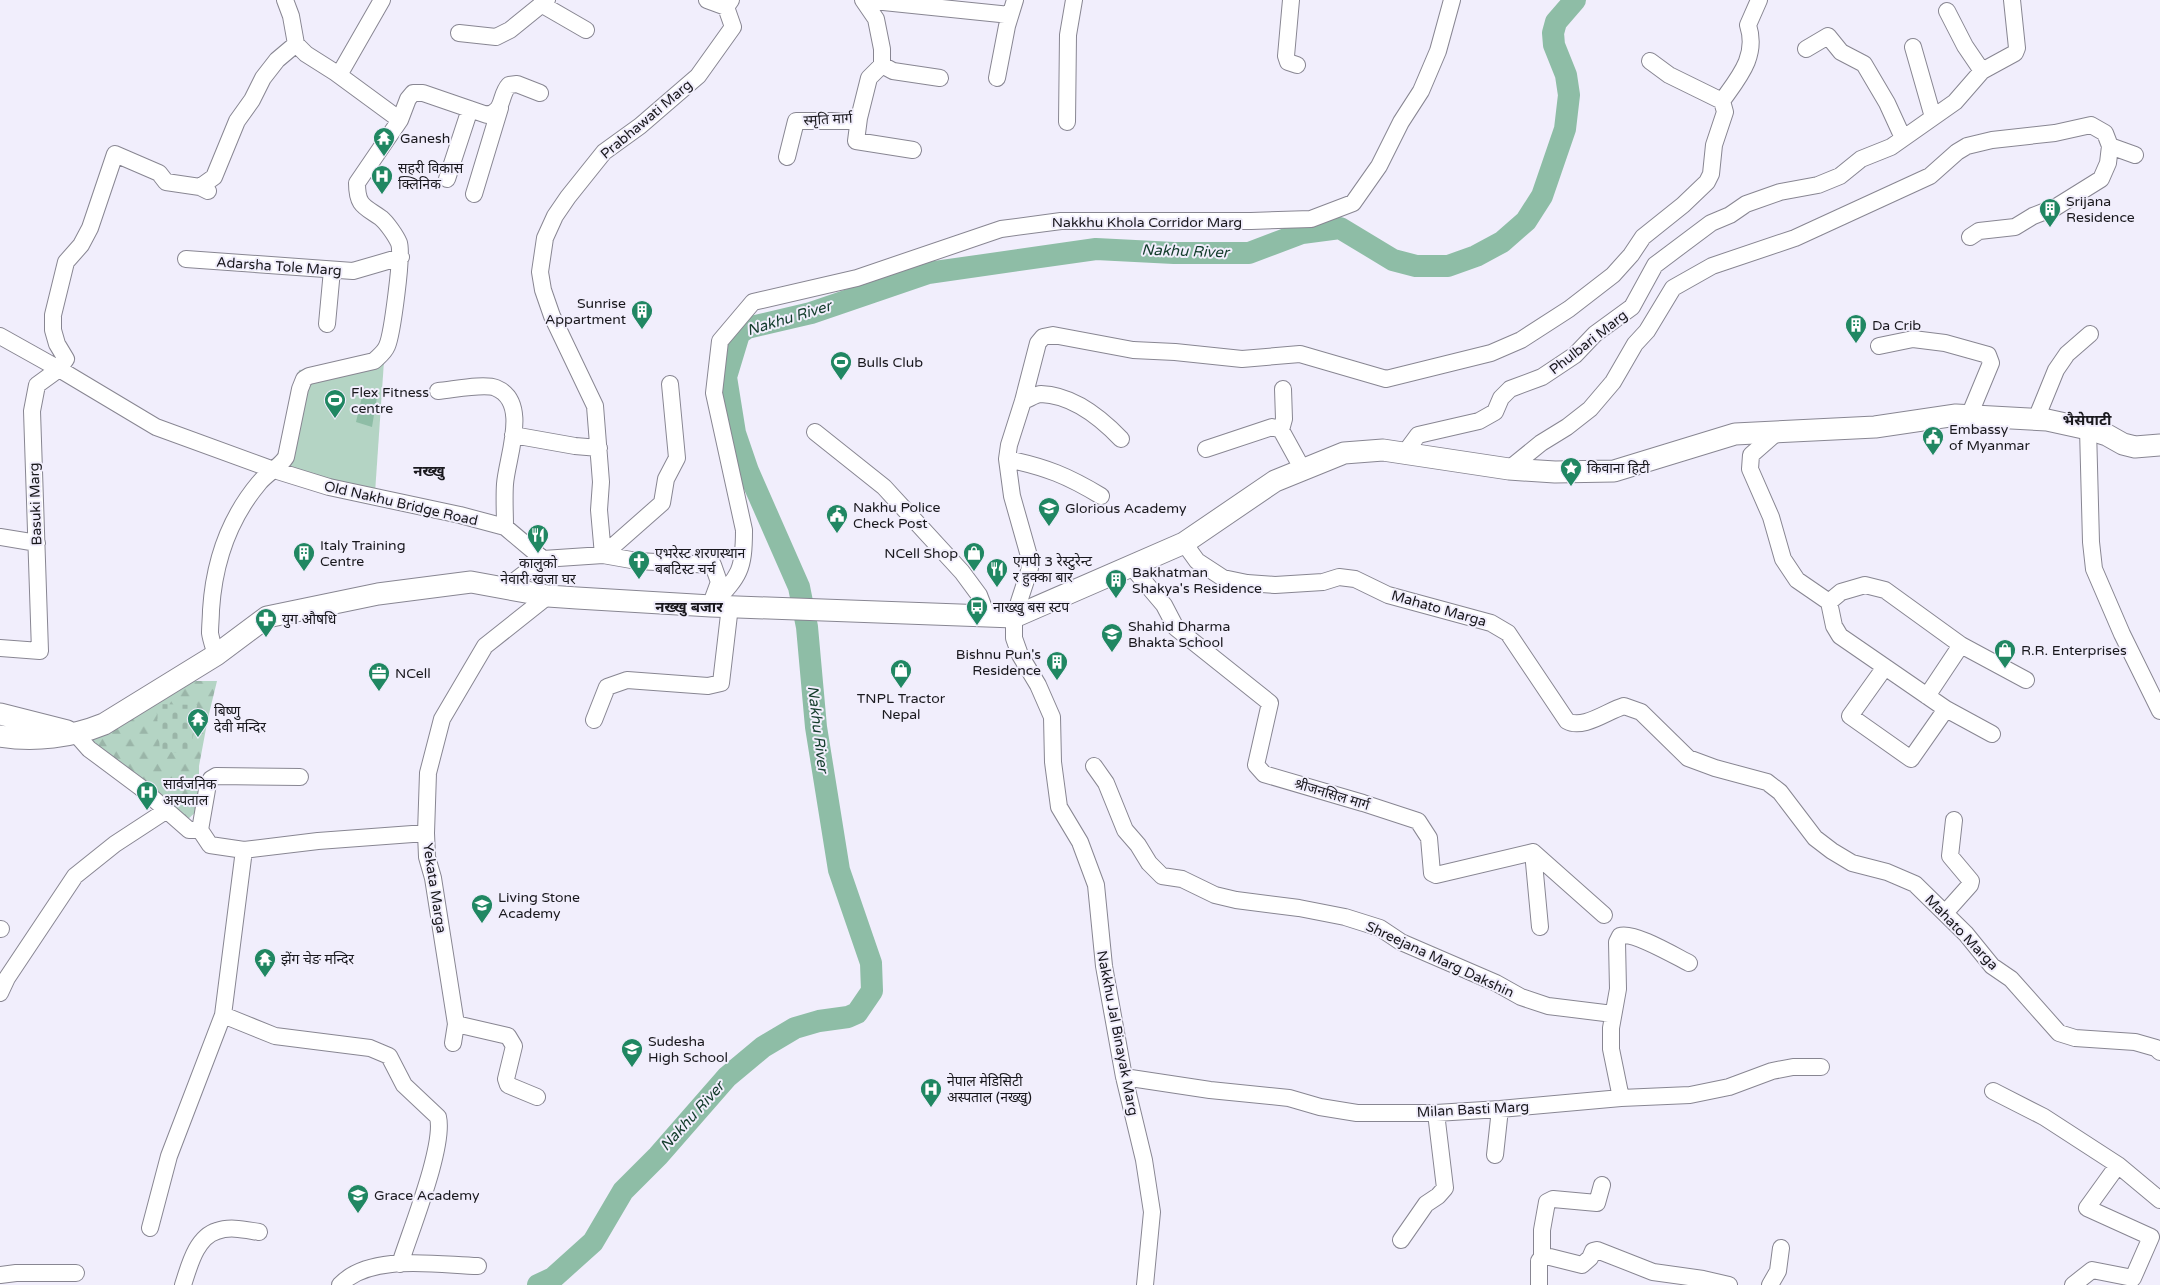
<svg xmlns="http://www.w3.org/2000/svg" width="2160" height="1285" viewBox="0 0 2160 1285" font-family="'Varela Round','Noto Sans Devanagari',sans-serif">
	<defs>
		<pattern id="forest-firs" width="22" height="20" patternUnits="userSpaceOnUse" patternTransform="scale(1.25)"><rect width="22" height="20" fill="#b4d4c4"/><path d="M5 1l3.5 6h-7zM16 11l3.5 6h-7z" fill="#9ab5a8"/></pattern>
		<pattern id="cemetery-stones" width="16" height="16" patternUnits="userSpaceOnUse" patternTransform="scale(1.25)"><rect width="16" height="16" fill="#b4d4c4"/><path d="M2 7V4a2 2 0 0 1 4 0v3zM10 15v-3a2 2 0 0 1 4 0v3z" fill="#9ab5a8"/></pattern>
	</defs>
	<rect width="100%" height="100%" fill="#f1eefc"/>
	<path fill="url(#forest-firs)" d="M 187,681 L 217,681 L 208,718 L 199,766 L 199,809 L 187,820 L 86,741 Z"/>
	<path fill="url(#cemetery-stones)" d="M 156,704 L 197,705 L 191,754 L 160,751 Z"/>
	<path fill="#b4d4c4" d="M 384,361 L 375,493 L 281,469 L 299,370 Z"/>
	<path fill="#8ebda6" d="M 364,388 L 378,391 L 372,427 L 356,422 Z"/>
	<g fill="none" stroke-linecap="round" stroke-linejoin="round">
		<path stroke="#8ebda6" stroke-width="22" d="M 538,1285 L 553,1278 L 593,1242 L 623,1191 L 658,1156 L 727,1077 L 763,1047 L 795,1028 L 819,1021 L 848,1017 L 857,1013 L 872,991 L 871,963 L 839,870 L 816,727 L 807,627 L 799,587 L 748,471 L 735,433 L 726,377 L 739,334 L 747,328 L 811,313 L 928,273 L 1096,249 L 1174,253 L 1249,253 L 1302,233 L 1340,228 L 1393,260 L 1416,266 L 1448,266 L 1476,256 L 1502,242 L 1526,221 L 1542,196 L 1565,129 L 1569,95 L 1566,75 L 1554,45 L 1553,33 L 1556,22 L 1575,0"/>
		<g stroke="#888692" stroke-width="18">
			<path id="minor" d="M 285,0 L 291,16 L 296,44 L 306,54 L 336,73 L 400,120
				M 707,0 L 726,7
				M 864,0 L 1010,15
				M 1291,0 L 1286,56 L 1288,62 L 1297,65
				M 541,4 L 586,30
				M 1947,11 L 1965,46 L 1982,71
				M 459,33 L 496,37 L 510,30 L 547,0
				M 1913,47 L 1933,117
				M 1806,49 L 1828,36 L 1841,52 L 1864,64 L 1887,103 L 1903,138
				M 1650,61 L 1669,75 L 1722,101
				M 882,65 L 893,71 L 940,78
				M 339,75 L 382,0
				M 997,78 L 1007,26 L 1015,0
				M 859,118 L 856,141 L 913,150
				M 1067,122 L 1068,35 L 1074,0
				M 787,157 L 796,121 L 853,121 L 859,118 L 869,78 L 882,65 L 882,49 L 876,19 L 863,0
				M 447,179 L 470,109
				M 200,187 L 214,177 L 237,121 L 252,100 L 263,78 L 277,60 L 296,44
				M 474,194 L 500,108
				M 1970,237 L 1979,231 L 2015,227 L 2033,216 L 2056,207 L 2101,179 L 2108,163 L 2110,146
				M 186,259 L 353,271 L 401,257
				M 327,324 L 332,270
				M 0,336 L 59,369 L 156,427 L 271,469 L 329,487 L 460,515 L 505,527 L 543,559 L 603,555 L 637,561 L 713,565 L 719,582 L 712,601
				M 1879,346 L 1913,339 L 1945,343 L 1988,355 L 1991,363 L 1969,416
				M 438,391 C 452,390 484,383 496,388 C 530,402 507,457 505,484 C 504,498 505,513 505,527
				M 1023,401 C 1029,399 1036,394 1041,394 C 1073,395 1100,417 1121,439
				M 2036,419 L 2056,370 L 2067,354 L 2090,334
				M 2088,429 L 2091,542 L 2094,569 L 2122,634 L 2160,711
				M 1281,430 L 1284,419 L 1283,389
				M 815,432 L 884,487 L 962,572 L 979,595 L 987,616
				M 1776,433 L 1751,455 L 1750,469 L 1771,517 L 1783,559 L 1797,580 L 1829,602 L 1834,626 L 1840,636 L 1946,709 L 1992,734
				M 513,435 L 575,446 L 599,448
				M 1206,449 L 1272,427 L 1281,430 L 1303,470
				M 1404,454 L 1418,435 L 1479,421 L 1495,412 L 1501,398 L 1510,389 L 1542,377 L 1575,355 L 1595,334 L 1632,307 L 1655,265 L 1711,223 L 1730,215 L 1746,204 L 1780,192 L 1818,185 L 1840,176 L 1861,159 L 1891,147 L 1955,102 L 1982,71 L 2015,53 L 2017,48 L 2012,0
				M 1007,459 C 1046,467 1068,476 1101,496
				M 1509,469 L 1541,443 L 1567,427 L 1590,409 L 1613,382 L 1635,344 L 1647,331 L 1673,288 L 1712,266 L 1795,238 L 1930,176 L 1957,152 L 1967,146 L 1992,140 L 2055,133 L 2091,125 L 2105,133 L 2110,146 L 2135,155
				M 0,537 L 37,543
				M 1184,543 L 1197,561 L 1223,578 L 1247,583 L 1275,585 L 1323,582 L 1339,577 L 1355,579 L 1388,595 L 1491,623 L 1508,633 L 1567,721 C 1583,730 1607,711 1624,706 L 1641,712 L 1688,758 L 1715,768 L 1767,782 L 1780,792 L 1815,838 L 1832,851 L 1852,863 L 1887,872 L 1915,884 L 1966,934 L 1992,966 L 2011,979 L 2059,1033 L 2075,1038 L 2135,1042 L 2156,1048 L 2160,1052
				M 603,555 L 599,510 L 601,482 L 595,406 L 552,316 L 543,290 L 540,272 L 545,238 L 555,216 L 568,197 L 604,152 L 640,126 L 698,76 L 733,27 L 726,7 L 731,0
				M 603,555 L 662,503 L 666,479 L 677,458 L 670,384
				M 1131,566 L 1164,605 L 1176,628 L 1270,703 L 1256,765 L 1264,774 L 1363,803 L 1418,821 L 1429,838 L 1432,873 L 1436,875 L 1533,852 L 1604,915
				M 507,587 L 543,559
				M 1829,602 L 1841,592 L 1865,585 L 1885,590 L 1961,645 L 2026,680
				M 711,606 C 739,576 744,572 744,530 L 714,393 L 720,341 L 753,302 L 857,278 L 1001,229 L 1061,221 L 1251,221 L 1311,219 L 1353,203 L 1379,166 L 1401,122 L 1421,91 L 1438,51 L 1452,0
				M 0,648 L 40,651 L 32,411 L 37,385 L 59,369 L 66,359 L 57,344 L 53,330 L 53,315 L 66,262 L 81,245 L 90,228 L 115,154 L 159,173 L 166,182 L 200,187 L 208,191
				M 216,655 C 214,648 211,640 210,633 C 210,626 211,617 211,610 C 214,563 228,520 259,483 C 267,473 280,467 286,457 L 300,389 L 304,379 L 309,376 L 374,361 C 379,356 384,353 387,346 C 392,335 403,254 399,243 C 396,236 387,223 381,218 C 364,206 357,206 357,183 L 400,120 L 408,99 L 413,93 L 423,93 L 487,115 C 505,111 499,96 509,85 L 517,84 L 540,93
				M 1885,667 L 1850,716 L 1911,759 L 1946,709
				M 1927,696 L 1961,645
				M 594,720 L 607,687 L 627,680 L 708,686 L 721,683 L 730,606
				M 74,732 L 89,749 L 140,787 L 189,830 L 200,830 L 210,845 L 244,850
				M 1094,766 L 1106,783 L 1125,830 L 1138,845 L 1149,863 L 1162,876 L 1182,879 L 1215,895 L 1236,900 L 1299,908 L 1345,917 L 1380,928 L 1401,942 L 1496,983 L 1521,997 L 1548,1006 L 1613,1014
				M 200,830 L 208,784 L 211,779 L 216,776 L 300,777
				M 1533,852 L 1540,927
				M 1945,913 L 1970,885 L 1971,881 L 1950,856 L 1954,820
				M 0,929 L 1,929
				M 0,993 L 7,978 L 75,876 L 115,844 L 167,810
				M 456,1024 L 508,1036 L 514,1046 L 506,1079 L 508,1085 L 537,1097
				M 453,1043 L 456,1024 L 433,878 L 427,857 L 426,833 L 428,773 L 442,719 L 485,646 L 548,596
				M 1124,1077 L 1210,1090 L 1289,1098 L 1320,1107 L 1357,1113 L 1436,1113 L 1500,1109 L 1621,1098 L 1690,1095 L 1729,1087 L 1772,1071 L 1793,1067 L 1821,1067
				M 1993,1091 L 2044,1117 L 2118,1165 L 2160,1200
				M 1621,1098 L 1611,1049 L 1611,1028 L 1618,989 L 1617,942 L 1620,936 C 1633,931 1675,956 1689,963
				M 1495,1155 L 1500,1109
				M 150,1228 L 169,1156 L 223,1015
				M 1401,1240 L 1426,1204 L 1438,1196 L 1445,1188 L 1436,1113
				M 1542,1257 L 1542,1230 L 1547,1202 L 1553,1199 L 1597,1203 L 1602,1185
				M 400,1264 C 410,1232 445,1146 438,1117 L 404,1085 L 389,1056 L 370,1048 L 275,1036 L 223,1015 L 244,850 L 318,841 L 426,833
				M 0,1275 L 16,1273 L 76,1273
				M 183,1285 C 189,1267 196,1237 217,1231 C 230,1226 246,1230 259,1232
				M 340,1285 C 370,1253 438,1265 478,1266
				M 1145,1285 L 1152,1212 L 1144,1160 L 1124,1077 L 1104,966 L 1096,885 L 1080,842 L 1059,807 L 1053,762 L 1052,717 L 1038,685 L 1020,655 L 1014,638 L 1014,617 L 1030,568 L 1029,556 L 1012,496 L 1007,459 L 1009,445 L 1023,401 L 1038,343 L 1043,337 L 1053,335 L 1133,350 L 1175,352 L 1242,359 L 1300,354 L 1386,379 L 1491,353 L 1521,340 L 1569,309 L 1613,275 L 1631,255 L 1643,237 L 1683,205 L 1707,182 L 1711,174 L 1714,145 L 1725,112 L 1722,101 C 1739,77 1758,56 1748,25 L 1759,0
				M 1539,1285 L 1539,1261 L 1542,1257 L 1550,1257 L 1582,1265 L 1590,1258 L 1593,1251 L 1597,1250 L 1653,1272 L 1703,1279 L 1729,1285
				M 1770,1285 L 1778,1271 L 1781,1248
				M 2073,1285 L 2092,1270 L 2133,1278 L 2151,1237 L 2087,1208 L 2118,1165"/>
		</g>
		<g stroke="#888692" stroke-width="23">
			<path id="major" d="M 0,714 L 67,731
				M 0,736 C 34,742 72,737 104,724 L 216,655 L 267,617 L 378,594 L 471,582 L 548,596 L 577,598 L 711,606 L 1014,617 L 1184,543 L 1275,481 L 1344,453 L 1383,450 L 1509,469 L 1555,472 L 1614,471 L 1735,434 L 1875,427 L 1956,415 L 2047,420 L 2088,429 L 2107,435 L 2123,444 L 2135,447 L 2160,445"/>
		</g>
		<use href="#minor" stroke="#fff" stroke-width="16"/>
		<use href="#major" stroke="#fff" stroke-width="21"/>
	</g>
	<defs>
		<g id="temple-pin" transform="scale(1.125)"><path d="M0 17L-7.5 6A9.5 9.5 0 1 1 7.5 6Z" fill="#208762" stroke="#f1eefc"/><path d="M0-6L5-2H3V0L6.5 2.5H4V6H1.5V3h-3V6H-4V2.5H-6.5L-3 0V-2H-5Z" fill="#fff"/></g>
		<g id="hospital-pin" transform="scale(1.125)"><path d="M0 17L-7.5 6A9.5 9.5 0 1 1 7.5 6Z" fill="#208762" stroke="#f1eefc"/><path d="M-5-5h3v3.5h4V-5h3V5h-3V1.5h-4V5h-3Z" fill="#fff"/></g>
		<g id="building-pin" transform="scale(1.125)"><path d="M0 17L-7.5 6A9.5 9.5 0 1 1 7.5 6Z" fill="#208762" stroke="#f1eefc"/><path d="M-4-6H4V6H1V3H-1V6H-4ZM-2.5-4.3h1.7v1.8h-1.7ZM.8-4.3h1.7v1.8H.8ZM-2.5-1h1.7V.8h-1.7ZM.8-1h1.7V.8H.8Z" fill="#fff"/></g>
		<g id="stadium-pin" transform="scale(1.125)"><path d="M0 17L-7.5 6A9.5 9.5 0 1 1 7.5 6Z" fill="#208762" stroke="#f1eefc"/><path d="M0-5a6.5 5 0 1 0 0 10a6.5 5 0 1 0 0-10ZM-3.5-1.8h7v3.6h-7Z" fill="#fff"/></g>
		<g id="civic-pin" transform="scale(1.125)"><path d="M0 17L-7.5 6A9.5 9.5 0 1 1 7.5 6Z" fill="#208762" stroke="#f1eefc"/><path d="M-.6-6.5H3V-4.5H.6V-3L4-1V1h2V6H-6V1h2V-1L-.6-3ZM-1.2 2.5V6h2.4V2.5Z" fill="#fff"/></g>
		<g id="sight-pin" transform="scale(1.125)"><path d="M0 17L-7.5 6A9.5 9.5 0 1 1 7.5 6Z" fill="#208762" stroke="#f1eefc"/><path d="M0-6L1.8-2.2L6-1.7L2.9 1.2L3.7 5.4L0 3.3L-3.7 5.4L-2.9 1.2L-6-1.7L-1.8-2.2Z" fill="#fff"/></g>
		<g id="school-pin" transform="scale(1.125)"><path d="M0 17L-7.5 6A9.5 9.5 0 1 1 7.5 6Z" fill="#208762" stroke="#f1eefc"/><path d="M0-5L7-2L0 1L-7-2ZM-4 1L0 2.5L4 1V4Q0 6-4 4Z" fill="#fff"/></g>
		<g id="restaurant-pin" transform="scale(1.125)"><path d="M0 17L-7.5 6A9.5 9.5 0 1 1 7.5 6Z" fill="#208762" stroke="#f1eefc"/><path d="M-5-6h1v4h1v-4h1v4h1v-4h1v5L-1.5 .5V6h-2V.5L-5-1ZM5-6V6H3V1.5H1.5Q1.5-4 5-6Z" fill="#fff"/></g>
		<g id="shop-pin" transform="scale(1.125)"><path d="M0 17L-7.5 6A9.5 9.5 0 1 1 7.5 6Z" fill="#208762" stroke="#f1eefc"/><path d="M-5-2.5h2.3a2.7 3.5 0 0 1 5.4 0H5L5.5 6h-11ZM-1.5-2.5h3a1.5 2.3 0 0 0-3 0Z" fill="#fff"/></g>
		<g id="church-pin" transform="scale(1.125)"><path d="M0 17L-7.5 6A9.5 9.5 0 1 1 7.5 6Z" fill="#208762" stroke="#f1eefc"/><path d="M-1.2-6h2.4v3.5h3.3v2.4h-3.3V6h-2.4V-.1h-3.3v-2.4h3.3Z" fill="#fff"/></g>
		<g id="bus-pin" transform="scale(1.125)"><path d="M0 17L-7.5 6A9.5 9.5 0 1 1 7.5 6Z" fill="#208762" stroke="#f1eefc"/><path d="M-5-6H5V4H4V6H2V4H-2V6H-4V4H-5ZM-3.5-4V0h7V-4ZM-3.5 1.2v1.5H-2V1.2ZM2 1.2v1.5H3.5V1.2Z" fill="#fff"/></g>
		<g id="pharmacy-pin" transform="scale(1.125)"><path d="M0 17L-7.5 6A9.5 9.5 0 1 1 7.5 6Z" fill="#208762" stroke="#f1eefc"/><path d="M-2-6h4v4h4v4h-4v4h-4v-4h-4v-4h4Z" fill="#fff"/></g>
		<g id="office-pin" transform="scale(1.125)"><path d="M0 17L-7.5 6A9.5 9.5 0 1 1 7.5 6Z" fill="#208762" stroke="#f1eefc"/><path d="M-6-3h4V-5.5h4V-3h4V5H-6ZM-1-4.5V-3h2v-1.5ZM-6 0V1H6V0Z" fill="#fff"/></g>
	</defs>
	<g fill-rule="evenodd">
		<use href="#temple-pin" x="384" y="138"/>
		<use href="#hospital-pin" x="382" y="176"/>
		<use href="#building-pin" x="2050" y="209"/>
		<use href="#building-pin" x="642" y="311"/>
		<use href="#building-pin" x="1856" y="325"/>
		<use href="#stadium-pin" x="841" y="362"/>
		<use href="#stadium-pin" x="335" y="400"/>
		<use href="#civic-pin" x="1933" y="437"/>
		<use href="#sight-pin" x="1571" y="468"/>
		<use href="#school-pin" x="1049" y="508"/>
		<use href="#civic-pin" x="837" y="515"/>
		<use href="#restaurant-pin" x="538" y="535"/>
		<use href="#building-pin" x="304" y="553"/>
		<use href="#shop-pin" x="974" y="553"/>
		<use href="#church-pin" x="639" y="561"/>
		<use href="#restaurant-pin" x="997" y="569"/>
		<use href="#building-pin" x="1116" y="580"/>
		<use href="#bus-pin" x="977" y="607"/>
		<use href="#pharmacy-pin" x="266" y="619"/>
		<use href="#school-pin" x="1112" y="634"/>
		<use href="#shop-pin" x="2005" y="650"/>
		<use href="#building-pin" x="1057" y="662"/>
		<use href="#shop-pin" x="901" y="670"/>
		<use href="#office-pin" x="379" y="673"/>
		<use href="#temple-pin" x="198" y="719"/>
		<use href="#hospital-pin" x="147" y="792"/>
		<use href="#school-pin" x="482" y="905"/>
		<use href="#temple-pin" x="265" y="959"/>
		<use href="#school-pin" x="632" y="1049"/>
		<use href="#hospital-pin" x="931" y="1089"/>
		<use href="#school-pin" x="358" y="1195"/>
	</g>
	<g text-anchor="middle" stroke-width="4" stroke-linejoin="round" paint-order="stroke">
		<g font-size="14" fill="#19181d" stroke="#f1eefc">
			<text transform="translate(646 119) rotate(-40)" y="5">Prabhawati Marg</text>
			<text transform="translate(828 119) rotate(-3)" y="5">स्मृति मार्ग</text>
			<text x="1147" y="227">Nakkhu Khola Corridor Marg</text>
			<text transform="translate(279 266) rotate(4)" y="5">Adarsha Tole Marg</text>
			<text transform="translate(1588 342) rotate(-38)" y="5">Phulbari Marg</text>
			<text transform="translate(401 503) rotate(13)" y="5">Old Nakhu Bridge Road</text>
			<text transform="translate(35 504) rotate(-92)" y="5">Basuki Marg</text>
			<text transform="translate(1439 608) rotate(16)" y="5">Mahato Marga</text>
			<text transform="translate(1332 794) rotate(17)" y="5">श्रीजनसिल मार्ग</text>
			<text transform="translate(435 888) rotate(81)" y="5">Yekata Marga</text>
			<text transform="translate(1962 932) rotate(46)" y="5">Mahato Marga</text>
			<text transform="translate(1440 959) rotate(25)" y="5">Shreejana Marg Dakshin</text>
			<text transform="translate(1118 1033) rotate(79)" y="5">Nakkhu Jal Binayak Marg</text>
			<text transform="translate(1473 1109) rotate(-3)" y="5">Milan Basti Marg</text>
		</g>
		<g font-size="14" fill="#19181d" stroke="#f1eefc" text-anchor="start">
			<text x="400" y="143">Ganesh</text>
			<text x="398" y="173">सहरी विकास<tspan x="398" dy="16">क्लिनिक</tspan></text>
			<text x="2066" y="206">Srijana<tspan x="2066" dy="16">Residence</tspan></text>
			<text x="626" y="308" text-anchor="end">Sunrise<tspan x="626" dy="16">Appartment</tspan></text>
			<text x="1872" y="330">Da Crib</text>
			<text x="857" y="367">Bulls Club</text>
			<text x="351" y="397">Flex Fitness<tspan x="351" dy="16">centre</tspan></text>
			<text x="1949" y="434">Embassy<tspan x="1949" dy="16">of Myanmar</tspan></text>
			<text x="1587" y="473">किवाना हिटी</text>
			<text x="853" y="512">Nakhu Police<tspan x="853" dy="16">Check Post</tspan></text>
			<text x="1065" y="513">Glorious Academy</text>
			<text x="320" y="550">Italy Training<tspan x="320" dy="16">Centre</tspan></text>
			<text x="655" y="558">एभरेस्ट शरणस्थान<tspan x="655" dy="16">बबटिस्ट चर्च</tspan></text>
			<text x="958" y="558" text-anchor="end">NCell Shop</text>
			<text x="1013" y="566">एमपी 3 रेस्टुरेन्ट<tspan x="1013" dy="16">र हुक्का बार</tspan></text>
			<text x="538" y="568" text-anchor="middle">कालुको<tspan x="538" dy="16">नेवारी खजा घर</tspan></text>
			<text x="1132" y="577">Bakhatman<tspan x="1132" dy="16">Shakya's Residence</tspan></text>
			<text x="993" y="612">नाख्खु बस स्टप</text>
			<text x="282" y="624">युग औषधि</text>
			<text x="1128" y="631">Shahid Dharma<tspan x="1128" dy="16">Bhakta School</tspan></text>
			<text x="2021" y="655">R.R. Enterprises</text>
			<text x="1041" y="659" text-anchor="end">Bishnu Pun's<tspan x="1041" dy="16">Residence</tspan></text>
			<text x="395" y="678">NCell</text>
			<text x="901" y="703" text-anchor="middle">TNPL Tractor<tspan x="901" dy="16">Nepal</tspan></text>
			<text x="214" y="716">बिष्णु<tspan x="214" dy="16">देवी मन्दिर</tspan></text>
			<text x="163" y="789">सार्वजनिक<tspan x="163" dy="16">अस्पताल</tspan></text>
			<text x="498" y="902">Living Stone<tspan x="498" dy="16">Academy</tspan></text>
			<text x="281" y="964">झेंग चेङ मन्दिर</text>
			<text x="648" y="1046">Sudesha<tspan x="648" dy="16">High School</tspan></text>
			<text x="947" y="1086">नेपाल मेडिसिटी<tspan x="947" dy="16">अस्पताल (नख्खु)</tspan></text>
			<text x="374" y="1200">Grace Academy</text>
		</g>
		<g font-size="15" font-style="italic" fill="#133c2b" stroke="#f1eefc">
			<text transform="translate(1185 251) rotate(2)" y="5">Nakhu River</text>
			<text transform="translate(789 318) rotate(-17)" y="5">Nakhu River</text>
			<text transform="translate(818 729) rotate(83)" y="5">Nakhu River</text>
			<text transform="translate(692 1116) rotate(-48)" y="5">Nakhu River</text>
		</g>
		<g font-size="15" font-weight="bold" fill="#19181d" stroke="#f1eefc">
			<text x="2087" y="425">भैसेपाटी</text>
			<text x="429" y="476">नख्खु</text>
			<text x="689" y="612">नख्खु बजार</text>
		</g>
	</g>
</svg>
